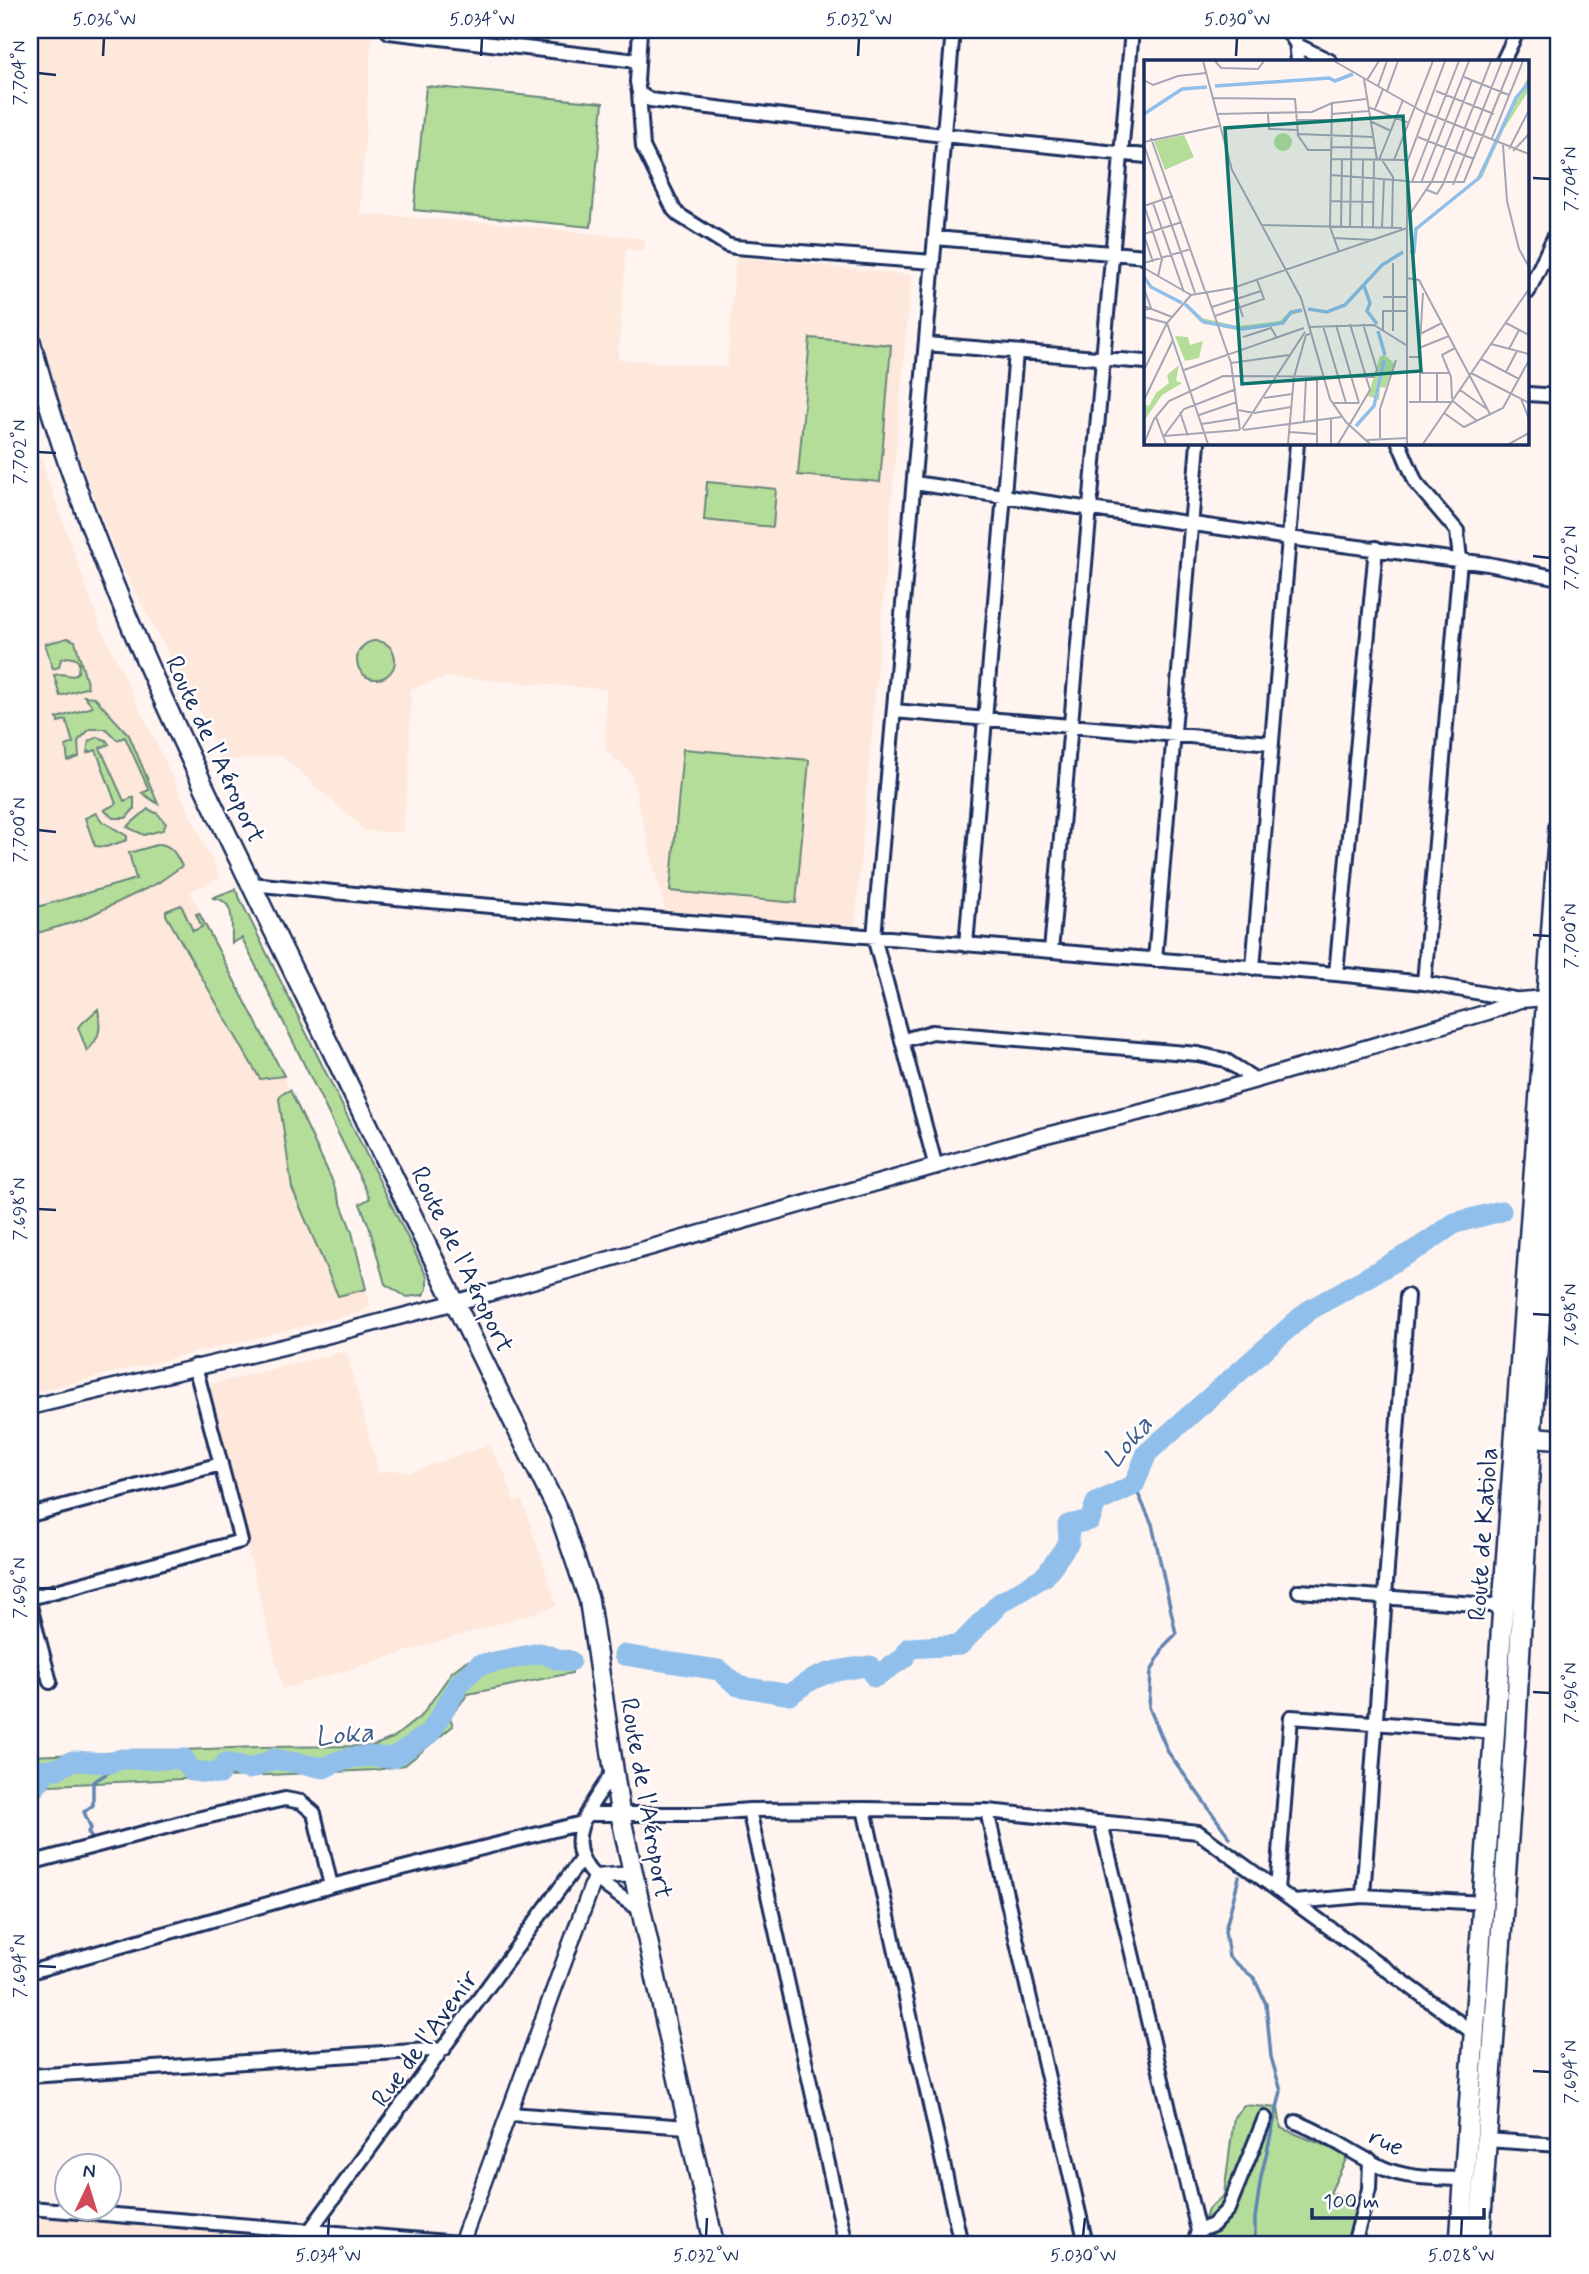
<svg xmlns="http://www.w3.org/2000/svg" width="1589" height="2274" viewBox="0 0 1589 2274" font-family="Mynerve,sans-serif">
	<rect width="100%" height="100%" fill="#fff4ef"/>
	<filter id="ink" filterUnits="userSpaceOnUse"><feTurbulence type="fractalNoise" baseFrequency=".0143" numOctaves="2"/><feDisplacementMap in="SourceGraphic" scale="14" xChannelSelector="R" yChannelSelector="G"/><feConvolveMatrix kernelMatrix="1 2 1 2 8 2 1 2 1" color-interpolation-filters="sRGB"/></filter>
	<g filter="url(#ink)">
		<path fill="#fee7db" d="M 30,30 L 372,30 L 360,214 L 494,223 L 645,239 L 644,250 L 626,249 L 618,359 L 727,367 L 736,257 L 911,275 L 855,926 L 665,910 L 631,773 L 605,749 L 606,689 L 447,677 L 411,689 L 409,773 L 402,832 L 366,831 L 281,755 L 220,761 L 208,727 L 121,565 L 90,486 L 50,369 L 30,278 Z
			M 30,429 L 100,626 L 220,877 L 190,892 L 283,1076 L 331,1178 L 352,1232 L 370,1304 L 365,1311 L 30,1393 Z
			M 346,1351 L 379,1474 L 391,1470 L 411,1472 L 489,1445 L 505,1475 L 514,1502 L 522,1500 L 557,1606 L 283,1689 L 208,1389 L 212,1384 Z
			M 30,2216 L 300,2239 L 296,2244 L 30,2244 Z"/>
		<path fill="#b4dd9a" stroke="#68867c" stroke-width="2" d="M 426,86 L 603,103 L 591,227 L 414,210 Z
			M 810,338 L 891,345 L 880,482 L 798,475 Z
			M 707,482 L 776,489 L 773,527 L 704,520 Z
			M 68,638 L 75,641 L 88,687 L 60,696 L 54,675 L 61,674 L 73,676 L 78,672 L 79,663 L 76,659 L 68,657 L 61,659 L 59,667 L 53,669 L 45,644 Z
			M357 660a19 19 0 1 1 38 0a19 19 0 1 1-38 0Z
			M 84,696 L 94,697 L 129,735 L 158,804 L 142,793 L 149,790 L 125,737 L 117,740 L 106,729 L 90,729 L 78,741 L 79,757 L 68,761 L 66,746 L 73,743 L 66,720 L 58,722 L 57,718 L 93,707 Z
			M 98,737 L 106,740 L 109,744 L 100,748 L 124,801 L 134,797 L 134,809 L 126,818 L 113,818 L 104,810 L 116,804 L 96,750 L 87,753 L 89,741 Z
			M 683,749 L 809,760 L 796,903 L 670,891 Z
			M 148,809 L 158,814 L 166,824 L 163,830 L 144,835 L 127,827 Z
			M 96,813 L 102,821 L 127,836 L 127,840 L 106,847 L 95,846 L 85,818 Z
			M 160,844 C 173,846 176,855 182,866 L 158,883 L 81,920 L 31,935 L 30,909 L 136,879 L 129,853 Z
			M 235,889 L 427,1277 L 427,1289 L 423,1295 L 407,1297 L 385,1284 L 369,1226 L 360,1204 L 370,1198 L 242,938 L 232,943 C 231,925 237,899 212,898 Z
			M 181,905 L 193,931 L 202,927 L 196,914 L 199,913 L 284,1076 L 260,1079 L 166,915 L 166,911 Z
			M 98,1009 C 101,1028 101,1037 87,1051 L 78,1027 Z
			M 290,1090 L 331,1178 L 352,1232 L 366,1289 L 338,1296 L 292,1188 L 279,1099 L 282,1094 Z
			M 569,1651 L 572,1673 L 468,1694 L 450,1717 L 453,1726 L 405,1765 L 376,1770 L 30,1786 L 30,1756 L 257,1747 L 372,1746 L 393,1738 L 422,1715 L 452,1672 L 466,1661 Z
			M 1244,2105 L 1278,2108 L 1281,2128 L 1348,2155 L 1330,2193 L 1366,2205 L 1350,2244 L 1198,2244 L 1208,2209 L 1224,2195 L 1234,2117 Z"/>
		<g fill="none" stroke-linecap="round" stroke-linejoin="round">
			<path stroke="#6185b3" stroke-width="3.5" d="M 1134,1485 L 1152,1524 L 1176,1634 L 1164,1646 L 1151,1672 L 1149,1707 L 1168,1752 L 1230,1838
				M 91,1842 L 93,1840 L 88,1832 L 91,1828 L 84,1812 L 93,1805 L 93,1782 L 111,1771 L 110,1763
				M 1239,1877 L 1225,1931 L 1229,1957 L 1254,1978 L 1266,2004 L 1271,2057 L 1281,2091 L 1261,2177 L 1255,2218 L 1255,2244"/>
			<path stroke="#90bfeb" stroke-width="21" d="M 624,1655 L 719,1670 L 738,1686 L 790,1695 C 817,1672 836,1670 870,1666 L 875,1677 L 904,1658 L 909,1648 L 960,1645 L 1000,1603 L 1045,1576 L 1069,1542 L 1068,1525 L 1090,1520 L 1096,1503 L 1134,1485 L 1147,1453 L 1308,1311 L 1420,1247 L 1455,1223 L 1501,1211
				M 30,1784 L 36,1786 L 42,1778 L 38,1770 L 57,1769 L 73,1761 L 110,1763 L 121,1759 L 184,1759 L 192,1771 L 220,1774 L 226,1763 L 249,1769 L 275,1759 L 324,1768 C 346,1755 369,1755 393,1758 L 430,1733 L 462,1680 L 479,1665 L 540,1653 C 554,1656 554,1661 570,1661"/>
			<g stroke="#1b2f5e" stroke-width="18">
				<path id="minor" d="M 387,30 L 389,32 L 637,61
					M 640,30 L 637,82 L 639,93 L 650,100 L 943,135 L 1146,156
					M 1287,30 L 1297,45 L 1330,61
					M 1296,41 L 1298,61
					M 1503,61 L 1518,30
					M 639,93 L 643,147 L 674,210 L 679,215 L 727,245 L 735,247 L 933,262
					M 935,238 L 1146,256
					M 1528,292 L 1559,227
					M 926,344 L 1146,362
					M 1528,394 L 1559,396
					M 1399,443 L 1416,483 L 1457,531 L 1460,560 L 1424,983
					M 914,483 L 1289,538 L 1488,564 L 1559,578
					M 894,711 L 1272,743
					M 251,884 L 417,900 L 1336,974 L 1424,983 L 1520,1000
					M 966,945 L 1016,352
					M 1051,951 L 1132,30
					M 1155,960 L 1198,443
					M 1253,968 L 1297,443
					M 1336,974 L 1376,548
					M 904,1040 L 932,1032 L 1198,1054 L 1225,1060 L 1256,1080
					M 936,1167 L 874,937 L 953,30
					M 30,1515 L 221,1464
					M 1299,1591 L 1503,1606
					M 30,1598 L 241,1541 L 195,1366
					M 30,1606 L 50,1682
					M 613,1772 C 592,1806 558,1840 595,1877 C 608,1890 625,1899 639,1909
					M 864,1809 L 961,2244
					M 749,1810 L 846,2244
					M 987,1811 L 1086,2244
					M 586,1814 L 703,1814 L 749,1810 L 864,1809 L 987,1811 L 1198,1832 L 1475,2034
					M 1101,1823 L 1198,2231 L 1194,2244
					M 30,1863 L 192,1820 L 285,1799 L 301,1802 L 314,1813 L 331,1886
					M 1277,1890 L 1291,1717 L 1495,1732
					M 1363,1896 L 1407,1296
					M 1294,1902 L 1363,1896 L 1483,1903
					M 30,1972 L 331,1886 L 582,1823
					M 30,2076 L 444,2049
					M 510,2114 L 687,2127
					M 1296,2122 C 1328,2134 1353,2154 1383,2168 C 1406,2179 1439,2178 1464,2179
					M 1487,2140 L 1559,2145
					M 30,2208 L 471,2244
					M 1198,2231 L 1213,2225 L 1228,2209 L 1265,2118
					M 300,2244 L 582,1858
					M 1354,2244 L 1369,2189 L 1370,2160"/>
			</g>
			<g stroke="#1b2f5e" stroke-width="19">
				<path id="tertiary" d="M 30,1407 L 291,1345 L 483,1295 L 1042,1136 L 1150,1110 L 1256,1080 L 1488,1012 L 1520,1000 L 1559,997
					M 461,2244 L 595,1877 L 632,1874"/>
			</g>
			<g stroke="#1b2f5e" stroke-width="23">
				<path id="secondary" d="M 30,339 C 88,557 190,759 288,960 C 378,1145 467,1330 559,1513 L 589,1600 L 620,1813 L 714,2244
					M 1517,1436 L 1559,1439"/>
			</g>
			<g stroke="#1b2f5e" stroke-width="24">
				<path id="trunk" d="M 1460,2244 L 1503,1606 L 1559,828
					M 1479,2244 L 1515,1740 L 1531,1437 L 1559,1048"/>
			</g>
			<use href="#minor" stroke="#fff" stroke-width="12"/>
			<use href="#tertiary" stroke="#fff" stroke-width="14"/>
			<use href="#secondary" stroke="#fff" stroke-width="18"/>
			<use href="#trunk" stroke="#fff" stroke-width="19"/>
		</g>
	</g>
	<path fill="none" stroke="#1b2f5e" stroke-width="2.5" d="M 103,56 L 104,38M 481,56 L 482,38M 858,56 L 859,38M 1236,56 L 1237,38M 38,73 L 56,75M 1533,178 L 1550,179M 38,452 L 56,453M 1533,556 L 1550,558M 38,830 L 56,832M 1533,935 L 1550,936M 38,1209 L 56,1210M 1533,1314 L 1550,1315M 38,1588 L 56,1589M 1533,1692 L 1550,1693M 38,1966 L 56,1967M 1533,2071 L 1550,2072M 328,2236 L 329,2218M 706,2236 L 707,2218M 1083,2236 L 1085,2218M 1461,2236 L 1462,2218"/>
	<g text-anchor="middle" stroke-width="5" stroke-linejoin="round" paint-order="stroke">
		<g font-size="26" fill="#1b2f5e" stroke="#fff">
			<text transform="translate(216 749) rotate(65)" y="9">Route de l'Aéroport</text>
			<text transform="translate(463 1259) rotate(64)" y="9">Route de l'Aéroport</text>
			<text transform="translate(1482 1534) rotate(-86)" y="9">Route de Katiola</text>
			<text transform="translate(647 1798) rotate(80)" y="9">Route de l'Aéroport</text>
			<text transform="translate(424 2038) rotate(-54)" y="9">Rue de l'Avenir</text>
			<text transform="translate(1387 2141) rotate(25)" y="9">rue</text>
		</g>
		<g font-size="28" font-style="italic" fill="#3e5a88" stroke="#fff">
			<text transform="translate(1127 1441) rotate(-49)" y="10">Loka</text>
			<text transform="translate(344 1733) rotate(-5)" y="10">Loka</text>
		</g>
	</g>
	<g transform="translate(1144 60)">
		<rect width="385" height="385" fill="#fff4ef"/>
		<path d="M 385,15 L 385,30 L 360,69 L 338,118 L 332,119 ZM130 82a9 9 0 1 1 18 0a9 9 0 1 1-18 0ZM 40,75 L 50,97 L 21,110 L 10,81 ZM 40,244 L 58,258 L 93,266 L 136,261 L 146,251 L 158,252 L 147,255 L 140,263 L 91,270 L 56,262 ZM 31,276 L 44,277 L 46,285 L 59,281 L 55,298 L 41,301 ZM 241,295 L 252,305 L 241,328 L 236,327 L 235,340 L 224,336 L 236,296 ZM 35,305 L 32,321 L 38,323 L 18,335 L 0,361 L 0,344 L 5,346 L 12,333 L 25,323 L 23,315 Z" fill="#b4dd9a"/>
		<path fill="none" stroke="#90bfeb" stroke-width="3.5" d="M 71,26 L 185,18 L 191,21 L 209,14M 0,54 L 38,29 L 63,27M 266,192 L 270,192 L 272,169 L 335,118 L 372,38 L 385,22M 0,217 L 7,227 L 38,243M 220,226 L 226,243 L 223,251 L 233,264M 41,244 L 60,262 L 99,269 L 139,263 L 147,252 L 158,250M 164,249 L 183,252 L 201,245 L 238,205 L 259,192M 234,271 L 241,295M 212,366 L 230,346 L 240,300"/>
		<path fill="none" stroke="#a4a5b5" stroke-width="2" d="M 59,1 L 88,110 L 157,238 L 186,339 L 202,362 L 226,384M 71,1 L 77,8 L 114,9 L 120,1M 190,1 L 281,53M 320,17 L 365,35M 220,19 L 233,100M 0,20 L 9,25 L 34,16 L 62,13M 223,20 L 235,1M 234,26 L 243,1M 243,31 L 254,1M 292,31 L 350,54M 69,38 L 151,39 L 154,74 L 229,77M 188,43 L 186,167 L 195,192M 224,47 L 265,63M 231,49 L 239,29M 282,53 L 385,94M 72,54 L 168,52 L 188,43 L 222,39M 124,54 L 125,69 L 153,70M 188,54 L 225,51M 153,60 L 188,60M 226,61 L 247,71M 153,74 L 164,90 L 188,90M 274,77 L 330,99M 7,78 L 61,231M 348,78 L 379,1M 0,82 L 75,66M 0,85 L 51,233M 359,85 L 363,141 L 375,189 L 385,207M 188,87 L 231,88M 365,89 L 385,50M 369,91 L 385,74M 187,99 L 263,100M 235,100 L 259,40M 238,100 L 249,117 L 248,167M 250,100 L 289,1M 187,115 L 263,121M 264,122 L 320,122 L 369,1M 268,122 L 315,1M 277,123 L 325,1M 309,125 L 358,1M 283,130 L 293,134 L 299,124 L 347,1M 187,141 L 229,142M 9,143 L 40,232M 0,145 L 18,199 L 14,216M 0,146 L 29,136M 264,157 L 288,121 L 328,20M 117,165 L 258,168M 197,167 L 198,100M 206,167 L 208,54M 218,167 L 219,100M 229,167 L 230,100M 238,167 L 240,119M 0,174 L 38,162M 0,175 L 9,202M 190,178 L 230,180M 0,203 L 47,189M 0,208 L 47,235M 262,218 L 275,220 L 346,354M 0,228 L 7,248 L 0,250M 89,228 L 99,257M 62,231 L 87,303 L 96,370M 239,237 L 262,237M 0,246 L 28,257M 68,247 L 117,231M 71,256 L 120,239 L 113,220M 0,257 L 23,263 L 0,310M 362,263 L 385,275M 192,265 L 215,343M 179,266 L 202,343M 165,267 L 230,265 L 262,285M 239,270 L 239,251 L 262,251M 249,271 L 249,203M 276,274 L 298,263M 99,277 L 127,268 L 133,278M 347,284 L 385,229M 275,288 L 305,276M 365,289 L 375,270M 265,297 L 275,297 L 279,233M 337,299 L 375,319M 87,303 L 145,295M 40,310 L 160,268M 362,312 L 373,291M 327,313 L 385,343M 173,317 L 173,384M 316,330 L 343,349M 120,338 L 148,334M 308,339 L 307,317 L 298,295 L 311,288M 377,339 L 385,359M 0,340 L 29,280M 276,341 L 276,313 L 306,313M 293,341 L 293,313M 309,341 L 333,361M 265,342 L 307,342M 189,343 L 215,343M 94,350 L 110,353 L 147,347M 36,352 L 44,376M 300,353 L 320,367 L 359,348 L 385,300M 55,355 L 93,342M 12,357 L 22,384M 187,359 L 187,384M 160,361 L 162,317M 58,364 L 95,358M 98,369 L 161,272M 99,370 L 197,357M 145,372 L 173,374M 20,376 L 40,349 L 92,329M 20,376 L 96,370M 236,378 L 236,349 L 252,300M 223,380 L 263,378M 0,384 L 10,359 L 25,341 L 79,316 L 230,317 L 233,310 L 219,264M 64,384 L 23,263 L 47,235 L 89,228 L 263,168M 144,384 L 150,317 L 162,275 L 166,274M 194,384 L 226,330 L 206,264M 263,384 L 263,103 L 301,1M 279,384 L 347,284 L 385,294M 365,384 L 385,373"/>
		<path fill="#0f766e" fill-opacity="0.15" stroke="#0f766e" stroke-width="3.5" d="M 259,56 L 277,311 L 98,324 L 81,68 Z"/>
		<rect width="385" height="385" fill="none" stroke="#1b2f5e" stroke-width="3.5"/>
	</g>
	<rect width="1589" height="2274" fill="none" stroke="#fff" stroke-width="77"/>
	<g transform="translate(88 2187) rotate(4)"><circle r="33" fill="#ffffff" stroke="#a4acbf" stroke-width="2"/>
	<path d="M0-5L12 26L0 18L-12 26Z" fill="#d1495b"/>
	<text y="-10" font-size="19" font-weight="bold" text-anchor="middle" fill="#1b2f5e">N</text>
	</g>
	<path d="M1312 2208v10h172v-10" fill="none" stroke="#1b2f5e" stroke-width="3.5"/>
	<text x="1323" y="2208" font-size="21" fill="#1b2f5e" stroke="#ffffff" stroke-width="5" paint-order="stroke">100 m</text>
	<rect x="38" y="38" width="1512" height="2198" fill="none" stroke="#1b2f5e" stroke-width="2.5"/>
	<g font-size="18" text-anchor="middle" fill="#1b2f5e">
		<text x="104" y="25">5.036°W</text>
		<text x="482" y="25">5.034°W</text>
		<text x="859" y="25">5.032°W</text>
		<text x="1237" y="25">5.030°W</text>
		<text transform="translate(19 73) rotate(-90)" y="6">7.704°N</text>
		<text transform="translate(1570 179) rotate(-90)" y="6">7.704°N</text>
		<text transform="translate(19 452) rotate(-90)" y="6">7.702°N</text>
		<text transform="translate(1570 558) rotate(-90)" y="6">7.702°N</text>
		<text transform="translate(19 830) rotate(-90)" y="6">7.700°N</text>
		<text transform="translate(1570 936) rotate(-90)" y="6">7.700°N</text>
		<text transform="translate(19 1209) rotate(-90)" y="6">7.698°N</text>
		<text transform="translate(1570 1315) rotate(-90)" y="6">7.698°N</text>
		<text transform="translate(19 1588) rotate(-90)" y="6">7.696°N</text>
		<text transform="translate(1570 1693) rotate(-90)" y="6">7.696°N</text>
		<text transform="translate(19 1966) rotate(-90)" y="6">7.694°N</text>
		<text transform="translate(1570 2072) rotate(-90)" y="6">7.694°N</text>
		<text x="328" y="2261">5.034°W</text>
		<text x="706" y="2261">5.032°W</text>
		<text x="1083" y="2261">5.030°W</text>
		<text x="1461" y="2261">5.028°W</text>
	</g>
</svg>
